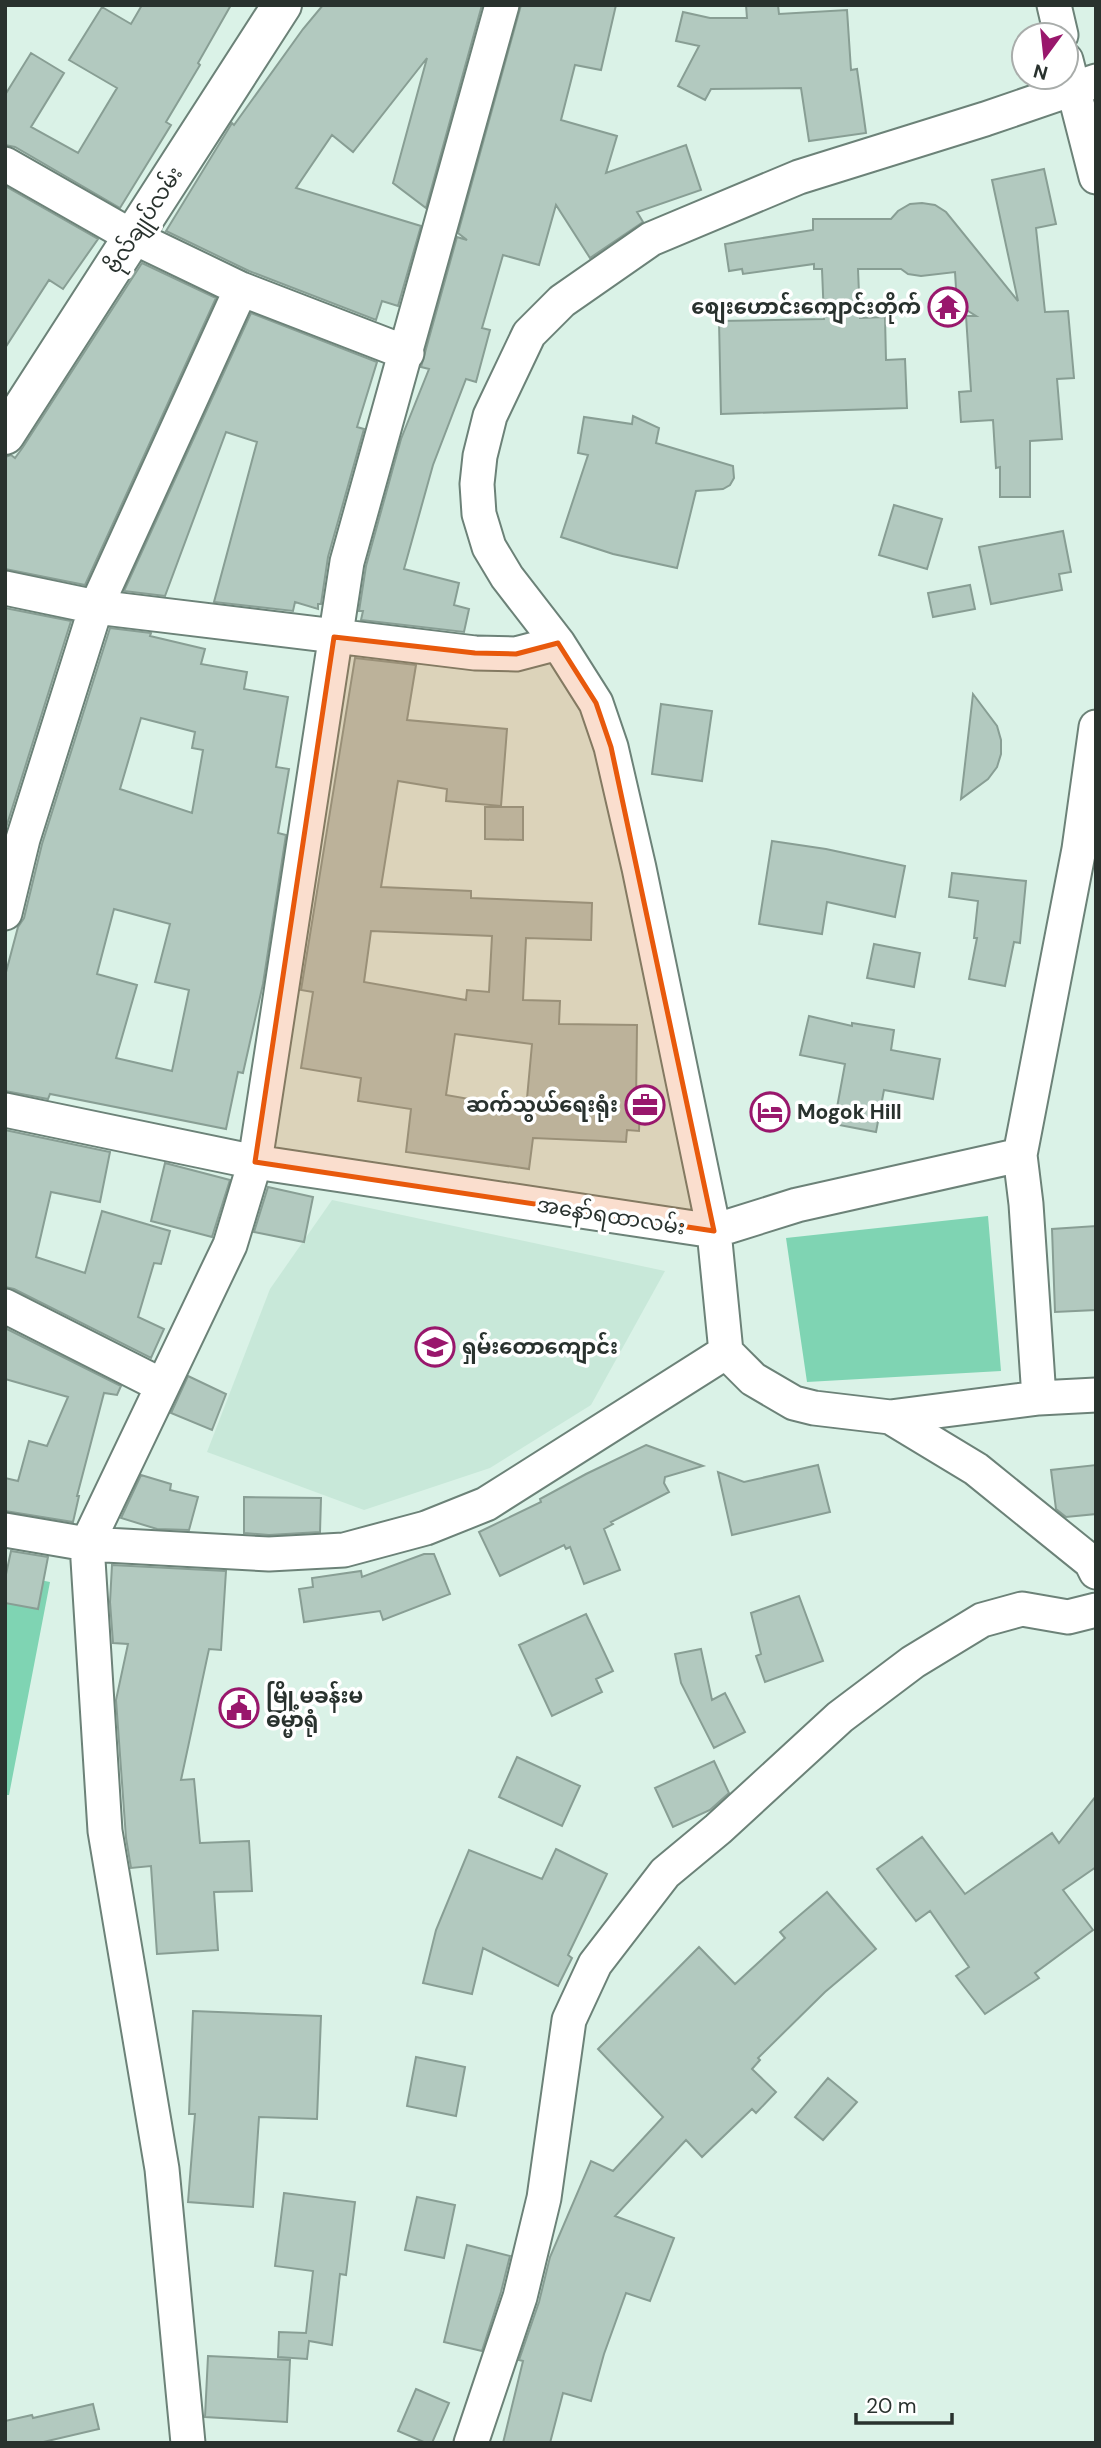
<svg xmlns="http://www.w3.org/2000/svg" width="1101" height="2448" viewBox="0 0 1101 2448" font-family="'DM Sans','Noto Sans Myanmar',sans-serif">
	<rect width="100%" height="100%" fill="#daf2e7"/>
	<path fill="#c8e8d9" d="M 332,1200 L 665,1271 L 591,1405 L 490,1468 L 364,1510 L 207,1452 L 270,1289 Z"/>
	<path fill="#7fd4b3" d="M 988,1216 L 1001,1371 L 807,1382 L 786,1238 Z
		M 5,1573 L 50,1582 L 9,1795 L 5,1795 Z"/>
	<path fill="#b2c9bf" stroke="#889e94" stroke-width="2" fill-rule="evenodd" d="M 142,5 L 231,5 L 198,63 L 200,65 L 166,122 L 171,125 L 120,208 L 15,147 L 5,145 L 5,95 L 31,53 L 64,73 L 31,127 L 78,153 L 117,88 L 69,60 L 102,7 L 131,24 Z
		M 323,5 L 482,5 L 426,208 L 393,183 L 427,58 L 353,152 L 332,135 L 296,188 L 421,226 L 398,306 L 382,301 L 376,320 L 249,271 L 166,231 L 232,123 L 234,125 L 303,29 Z
		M 521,5 L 616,5 L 601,70 L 575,65 L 561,120 L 617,136 L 606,173 L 686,145 L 701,190 L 637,212 L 643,222 L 590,258 L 556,205 L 539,265 L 503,255 L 482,328 L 490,330 L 476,382 L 466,379 L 433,465 L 404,569 L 459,583 L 454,605 L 469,609 L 464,632 L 361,620 L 363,611 L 359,611 L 366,566 L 401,439 L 429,369 L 421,367 L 457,237 L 467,240 L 458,233 Z
		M 746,5 L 778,5 L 779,14 L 847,10 L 851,70 L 857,69 L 866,133 L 809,141 L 801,88 L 711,89 L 705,100 L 678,86 L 699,46 L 676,41 L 683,12 L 710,18 L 747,18 Z
		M 1044,169 L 1056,224 L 1036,228 L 1045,312 L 1068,311 L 1074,378 L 1057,379 L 1062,439 L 1030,441 L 1030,497 L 1000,497 L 1000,467 L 996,468 L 993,420 L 961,422 L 959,392 L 971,391 L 966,316 L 976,316 L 957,304 L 955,272 L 921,276 L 908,274 L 901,269 L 858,269 L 860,318 L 885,317 L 886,360 L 905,359 L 907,408 L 721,414 L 719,321 L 824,319 L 822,269 L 814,269 L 814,264 L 743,274 L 742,269 L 729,271 L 725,244 L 813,230 L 813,219 L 891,219 L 898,211 L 910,204 L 922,203 L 935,205 L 946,212 L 1018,301 L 992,180 Z
		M 5,186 L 98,239 L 63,289 L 49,280 L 5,348 Z
		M 142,263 L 216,298 L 85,585 L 5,569 L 5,457 L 11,455 L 15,458 L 23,447 Z
		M 251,313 L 377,362 L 357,427 L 364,429 L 328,557 L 321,604 L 318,604 L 318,609 L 295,602 L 293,611 L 214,602 L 257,442 L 226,432 L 165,596 L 124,591 Z
		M 633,416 L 659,428 L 656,443 L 733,466 L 734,478 L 730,485 L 723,489 L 696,491 L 677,568 L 613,554 L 561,537 L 588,455 L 578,453 L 584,417 L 632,424 Z
		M 894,505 L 942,519 L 927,569 L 879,555 Z
		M 1063,531 L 1071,572 L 1059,574 L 1062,590 L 991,604 L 979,547 Z
		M 970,585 L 975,609 L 933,617 L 928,593 Z
		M 5,608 L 71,621 L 5,831 Z
		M 110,628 L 151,633 L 150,636 L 205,649 L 201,664 L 247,672 L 244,689 L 288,697 L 276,767 L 289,769 L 278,833 L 286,835 L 263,984 L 243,1073 L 238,1072 L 226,1129 L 50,1094 L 48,1099 L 5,1091 L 5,976 L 18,927 L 24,918 L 42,844 ZM 141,718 L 195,732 L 192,748 L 203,750 L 192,813 L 120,789 ZM 114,909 L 170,924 L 155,982 L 189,990 L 172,1071 L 116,1058 L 137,985 L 97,974 Z
		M 355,658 L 416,665 L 407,720 L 507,729 L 501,806 L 446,801 L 447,789 L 398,781 L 381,887 L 471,891 L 471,898 L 592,903 L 591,940 L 526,938 L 523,1000 L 560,1001 L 559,1024 L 637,1025 L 636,1103 L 640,1104 L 639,1131 L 627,1130 L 626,1142 L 533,1138 L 529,1169 L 406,1152 L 411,1109 L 358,1101 L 361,1078 L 301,1068 L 313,992 L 301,990 ZM 371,931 L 492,936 L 489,992 L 467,990 L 466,1000 L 364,982 ZM 455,1034 L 532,1044 L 526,1109 L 446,1095 Z
		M 973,694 L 997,726 L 1001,740 L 1001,754 L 997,767 L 988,779 L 961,799 Z
		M 661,704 L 712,711 L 702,781 L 652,774 Z
		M 485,807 L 523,807 L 523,840 L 485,839 Z
		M 772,841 L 826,849 L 905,866 L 895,917 L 827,902 L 822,934 L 759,924 Z
		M 952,873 L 1026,881 L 1020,943 L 1014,942 L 1005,986 L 969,979 L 977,938 L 974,938 L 978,901 L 949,897 Z
		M 874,944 L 920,953 L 914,987 L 867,978 Z
		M 809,1016 L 852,1026 L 852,1023 L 894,1030 L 891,1050 L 940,1059 L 933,1099 L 884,1090 L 876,1132 L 834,1124 L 845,1064 L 800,1055 Z
		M 5,1130 L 110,1152 L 100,1202 L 51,1192 L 36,1257 L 85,1273 L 102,1211 L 170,1231 L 161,1264 L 154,1263 L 138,1317 L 164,1329 L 151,1358 L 14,1289 L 5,1287 Z
		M 165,1163 L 230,1180 L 212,1237 L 151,1221 Z
		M 268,1187 L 313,1197 L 304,1242 L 254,1232 Z
		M 1096,1226 L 1096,1310 L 1055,1312 L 1052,1229 Z
		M 5,1328 L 121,1386 L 117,1395 L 104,1393 L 77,1496 L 79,1496 L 73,1522 L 5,1511 L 5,1478 L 18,1481 L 29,1441 L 47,1446 L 68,1397 L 5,1379 Z
		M 188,1376 L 226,1394 L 212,1430 L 171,1413 Z
		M 646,1445 L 703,1466 L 665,1477 L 664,1483 L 669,1492 L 611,1522 L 613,1524 L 604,1529 L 620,1570 L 584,1584 L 570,1547 L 566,1549 L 564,1545 L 500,1576 L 479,1532 L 541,1502 L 540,1499 L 586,1474 Z
		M 818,1465 L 830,1512 L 732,1535 L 718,1472 L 744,1482 Z
		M 1096,1465 L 1096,1514 L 1066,1517 L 1056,1509 L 1051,1470 Z
		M 141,1475 L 171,1484 L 170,1490 L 198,1497 L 189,1530 L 157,1529 L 121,1518 Z
		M 244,1497 L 321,1498 L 320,1532 L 269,1535 L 244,1533 Z
		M 11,1551 L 48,1557 L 38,1609 L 5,1603 L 5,1579 Z
		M 424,1554 L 434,1554 L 450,1594 L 383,1620 L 380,1611 L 304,1622 L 299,1589 L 313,1587 L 312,1578 L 361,1571 L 362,1577 Z
		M 112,1565 L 226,1571 L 221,1650 L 209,1649 L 181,1780 L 194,1779 L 200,1843 L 249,1841 L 252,1891 L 214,1892 L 218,1950 L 157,1954 L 151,1866 L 131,1868 L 126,1838 L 116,1700 L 128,1644 L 113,1643 L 110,1602 Z
		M 799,1596 L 823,1661 L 765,1682 L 756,1656 L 761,1654 L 751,1613 Z
		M 586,1614 L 613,1671 L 596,1679 L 602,1692 L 552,1716 L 519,1645 Z
		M 701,1649 L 712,1700 L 725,1693 L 745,1732 L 714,1748 L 681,1683 L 675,1654 Z
		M 517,1757 L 580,1786 L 562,1826 L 499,1797 Z
		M 714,1761 L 729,1793 L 710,1810 L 673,1827 L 655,1788 Z
		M 1096,1796 L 1096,1867 L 1063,1890 L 1093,1930 L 1035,1973 L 1039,1978 L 985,2014 L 956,1976 L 969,1967 L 930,1911 L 916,1921 L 877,1869 L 922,1837 L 965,1894 L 1052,1833 L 1059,1843 Z
		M 556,1849 L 607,1874 L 568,1955 L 572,1958 L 558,1986 L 483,1948 L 472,1994 L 423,1983 L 436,1930 L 469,1850 L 542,1879 Z
		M 827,1892 L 876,1949 L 825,1992 L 758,2058 L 760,2060 L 752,2069 L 776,2092 L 756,2113 L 752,2109 L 702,2157 L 686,2140 L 615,2216 L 674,2238 L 650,2301 L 626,2293 L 604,2354 L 591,2401 L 563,2393 L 550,2443 L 503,2443 L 523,2361 L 519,2360 L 539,2302 L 550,2257 L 591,2161 L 613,2171 L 663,2117 L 598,2049 L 699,1947 L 735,1984 L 785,1938 L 780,1932 Z
		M 193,2011 L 321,2016 L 317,2119 L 259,2117 L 253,2207 L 188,2202 L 195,2114 L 189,2114 Z
		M 416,2057 L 465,2067 L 456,2116 L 407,2106 Z
		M 828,2078 L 857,2102 L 823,2140 L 795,2117 Z
		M 284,2193 L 355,2202 L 346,2275 L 340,2274 L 332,2345 L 309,2341 L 307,2359 L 278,2357 L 279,2332 L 306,2333 L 313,2271 L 275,2266 Z
		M 417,2197 L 455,2205 L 444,2258 L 405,2250 Z
		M 467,2245 L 510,2256 L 501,2292 L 482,2351 L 444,2342 Z
		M 208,2356 L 290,2360 L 287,2422 L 205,2417 Z
		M 416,2389 L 449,2403 L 432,2443 L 426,2443 L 398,2431 Z
		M 93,2404 L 99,2429 L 39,2443 L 5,2443 L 5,2421 L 32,2415 L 33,2418 Z"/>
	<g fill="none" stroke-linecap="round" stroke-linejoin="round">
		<g stroke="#6c8278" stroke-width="37">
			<path id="minor" d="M 1054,5 L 1061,35
				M 1066,60 L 1096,177
				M 5,164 L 133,237 L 241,289 L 407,353
				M 5,588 L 96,607 L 475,653 L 516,654 L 558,643
				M 5,913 L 23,839 L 96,607 L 241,289
				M 5,1110 L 255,1162 L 714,1231 L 726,1352 L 753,1379 L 794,1403 L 814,1408 L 890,1417 L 1039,1398 L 1096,1395
				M 1020,1155 L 797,1205 L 714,1231 L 639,868 L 611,747 L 596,703 L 558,643 L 507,577 L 489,547 L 479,514 L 477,484 L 480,456 L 490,416 L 529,334 L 562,301 L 651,239 L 799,177 L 985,119 L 1096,81
				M 5,1306 L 161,1385
				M 1039,1398 L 1026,1204 L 1020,1155 L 1079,849 L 1096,727
				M 890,1417 L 976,1469 L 1091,1562 L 1096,1572
				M 5,1530 L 87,1544 L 269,1554 L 344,1550 L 426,1528 L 486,1504 L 726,1352
				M 188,2443 L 162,2169 L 105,1831 L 87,1544 L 230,1245 L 255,1162 L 347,562 L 502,5
				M 471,2443 L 520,2297 L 544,2198 L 569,2020 L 595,1964 L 665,1873 L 718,1829 L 840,1717 L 913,1662 L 982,1620 L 1022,1609 L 1068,1617 L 1096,1610"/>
		</g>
		<g stroke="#6c8278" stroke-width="42">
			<path id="major" d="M 5,435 L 282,5"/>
		</g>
		<use href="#minor" stroke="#fff" stroke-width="33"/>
		<use href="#major" stroke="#fff" stroke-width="38"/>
	</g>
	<path fill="#e8590c" fill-opacity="0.2" stroke="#e8590c" stroke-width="5" stroke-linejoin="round" d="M 334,637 L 475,653 L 516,654 L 558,643 L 596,703 L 611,747 L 714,1231 L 255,1162 Z"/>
	<defs>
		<g id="temple-ring" transform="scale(2.0125)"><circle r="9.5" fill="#fff" stroke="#99176c" stroke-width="1.5"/><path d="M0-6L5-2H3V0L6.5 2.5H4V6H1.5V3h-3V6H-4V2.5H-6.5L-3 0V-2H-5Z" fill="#99176c"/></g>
		<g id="office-ring" transform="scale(2.0125)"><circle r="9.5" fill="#fff" stroke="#99176c" stroke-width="1.5"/><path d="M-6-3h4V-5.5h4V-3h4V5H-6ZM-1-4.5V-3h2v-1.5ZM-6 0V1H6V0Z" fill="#99176c"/></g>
		<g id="hotel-ring" transform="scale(2.0125)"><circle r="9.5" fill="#fff" stroke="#99176c" stroke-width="1.5"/><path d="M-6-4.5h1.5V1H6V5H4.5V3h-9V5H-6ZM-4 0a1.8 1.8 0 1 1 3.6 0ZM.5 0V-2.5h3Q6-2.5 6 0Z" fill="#99176c"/></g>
		<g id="school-ring" transform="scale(2.0125)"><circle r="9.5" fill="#fff" stroke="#99176c" stroke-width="1.5"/><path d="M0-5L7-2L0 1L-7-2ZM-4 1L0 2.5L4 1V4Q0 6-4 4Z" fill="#99176c"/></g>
		<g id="civic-ring" transform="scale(2.0125)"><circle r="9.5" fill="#fff" stroke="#99176c" stroke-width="1.5"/><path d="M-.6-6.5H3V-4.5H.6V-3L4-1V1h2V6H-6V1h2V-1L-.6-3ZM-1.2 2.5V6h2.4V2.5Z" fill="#99176c"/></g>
	</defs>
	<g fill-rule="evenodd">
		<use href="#temple-ring" x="948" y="307"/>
		<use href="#office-ring" x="645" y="1105"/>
		<use href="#hotel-ring" x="770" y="1112"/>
		<use href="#school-ring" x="435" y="1347"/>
		<use href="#civic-ring" x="239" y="1708"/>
	</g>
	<g text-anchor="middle" stroke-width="7" stroke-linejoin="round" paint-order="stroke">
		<g font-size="21" fill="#29322e" stroke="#fff">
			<text transform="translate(144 220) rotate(-57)" y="7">ဗိုလ်‌ချုပ်‌လမ်း</text>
			<text transform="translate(611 1216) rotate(9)" y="7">အ‌နော်‌ရထာလမ်း</text>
		</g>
		<g font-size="21" font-weight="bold" fill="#29322e" stroke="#fff" text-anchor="start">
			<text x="921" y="314" text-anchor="end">စျေးဟောင်းကျောင်းတိုက်</text>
			<text x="618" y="1112" text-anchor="end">ဆက်သွယ်ရေးရုံး</text>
			<text x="797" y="1119">Mogok Hill</text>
			<text x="462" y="1354">ရှမ်းတောကျောင်း</text>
			<text x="266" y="1703">မြို့မခန်းမ<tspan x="266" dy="24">ဓမ္မာရုံ</tspan></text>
		</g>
	</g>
	<rect width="1101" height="2448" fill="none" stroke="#29322e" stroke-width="14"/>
	<g transform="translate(1045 56) rotate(195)"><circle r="33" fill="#ffffff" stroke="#a9adab" stroke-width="2"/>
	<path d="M0-5L12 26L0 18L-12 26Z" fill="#99176c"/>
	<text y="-10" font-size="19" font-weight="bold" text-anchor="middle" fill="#29322e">N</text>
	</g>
	<path d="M856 2413v10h96v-10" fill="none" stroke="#29322e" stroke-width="3.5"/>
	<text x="866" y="2413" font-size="21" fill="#29322e" stroke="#ffffff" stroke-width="5" paint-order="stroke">20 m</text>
</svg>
